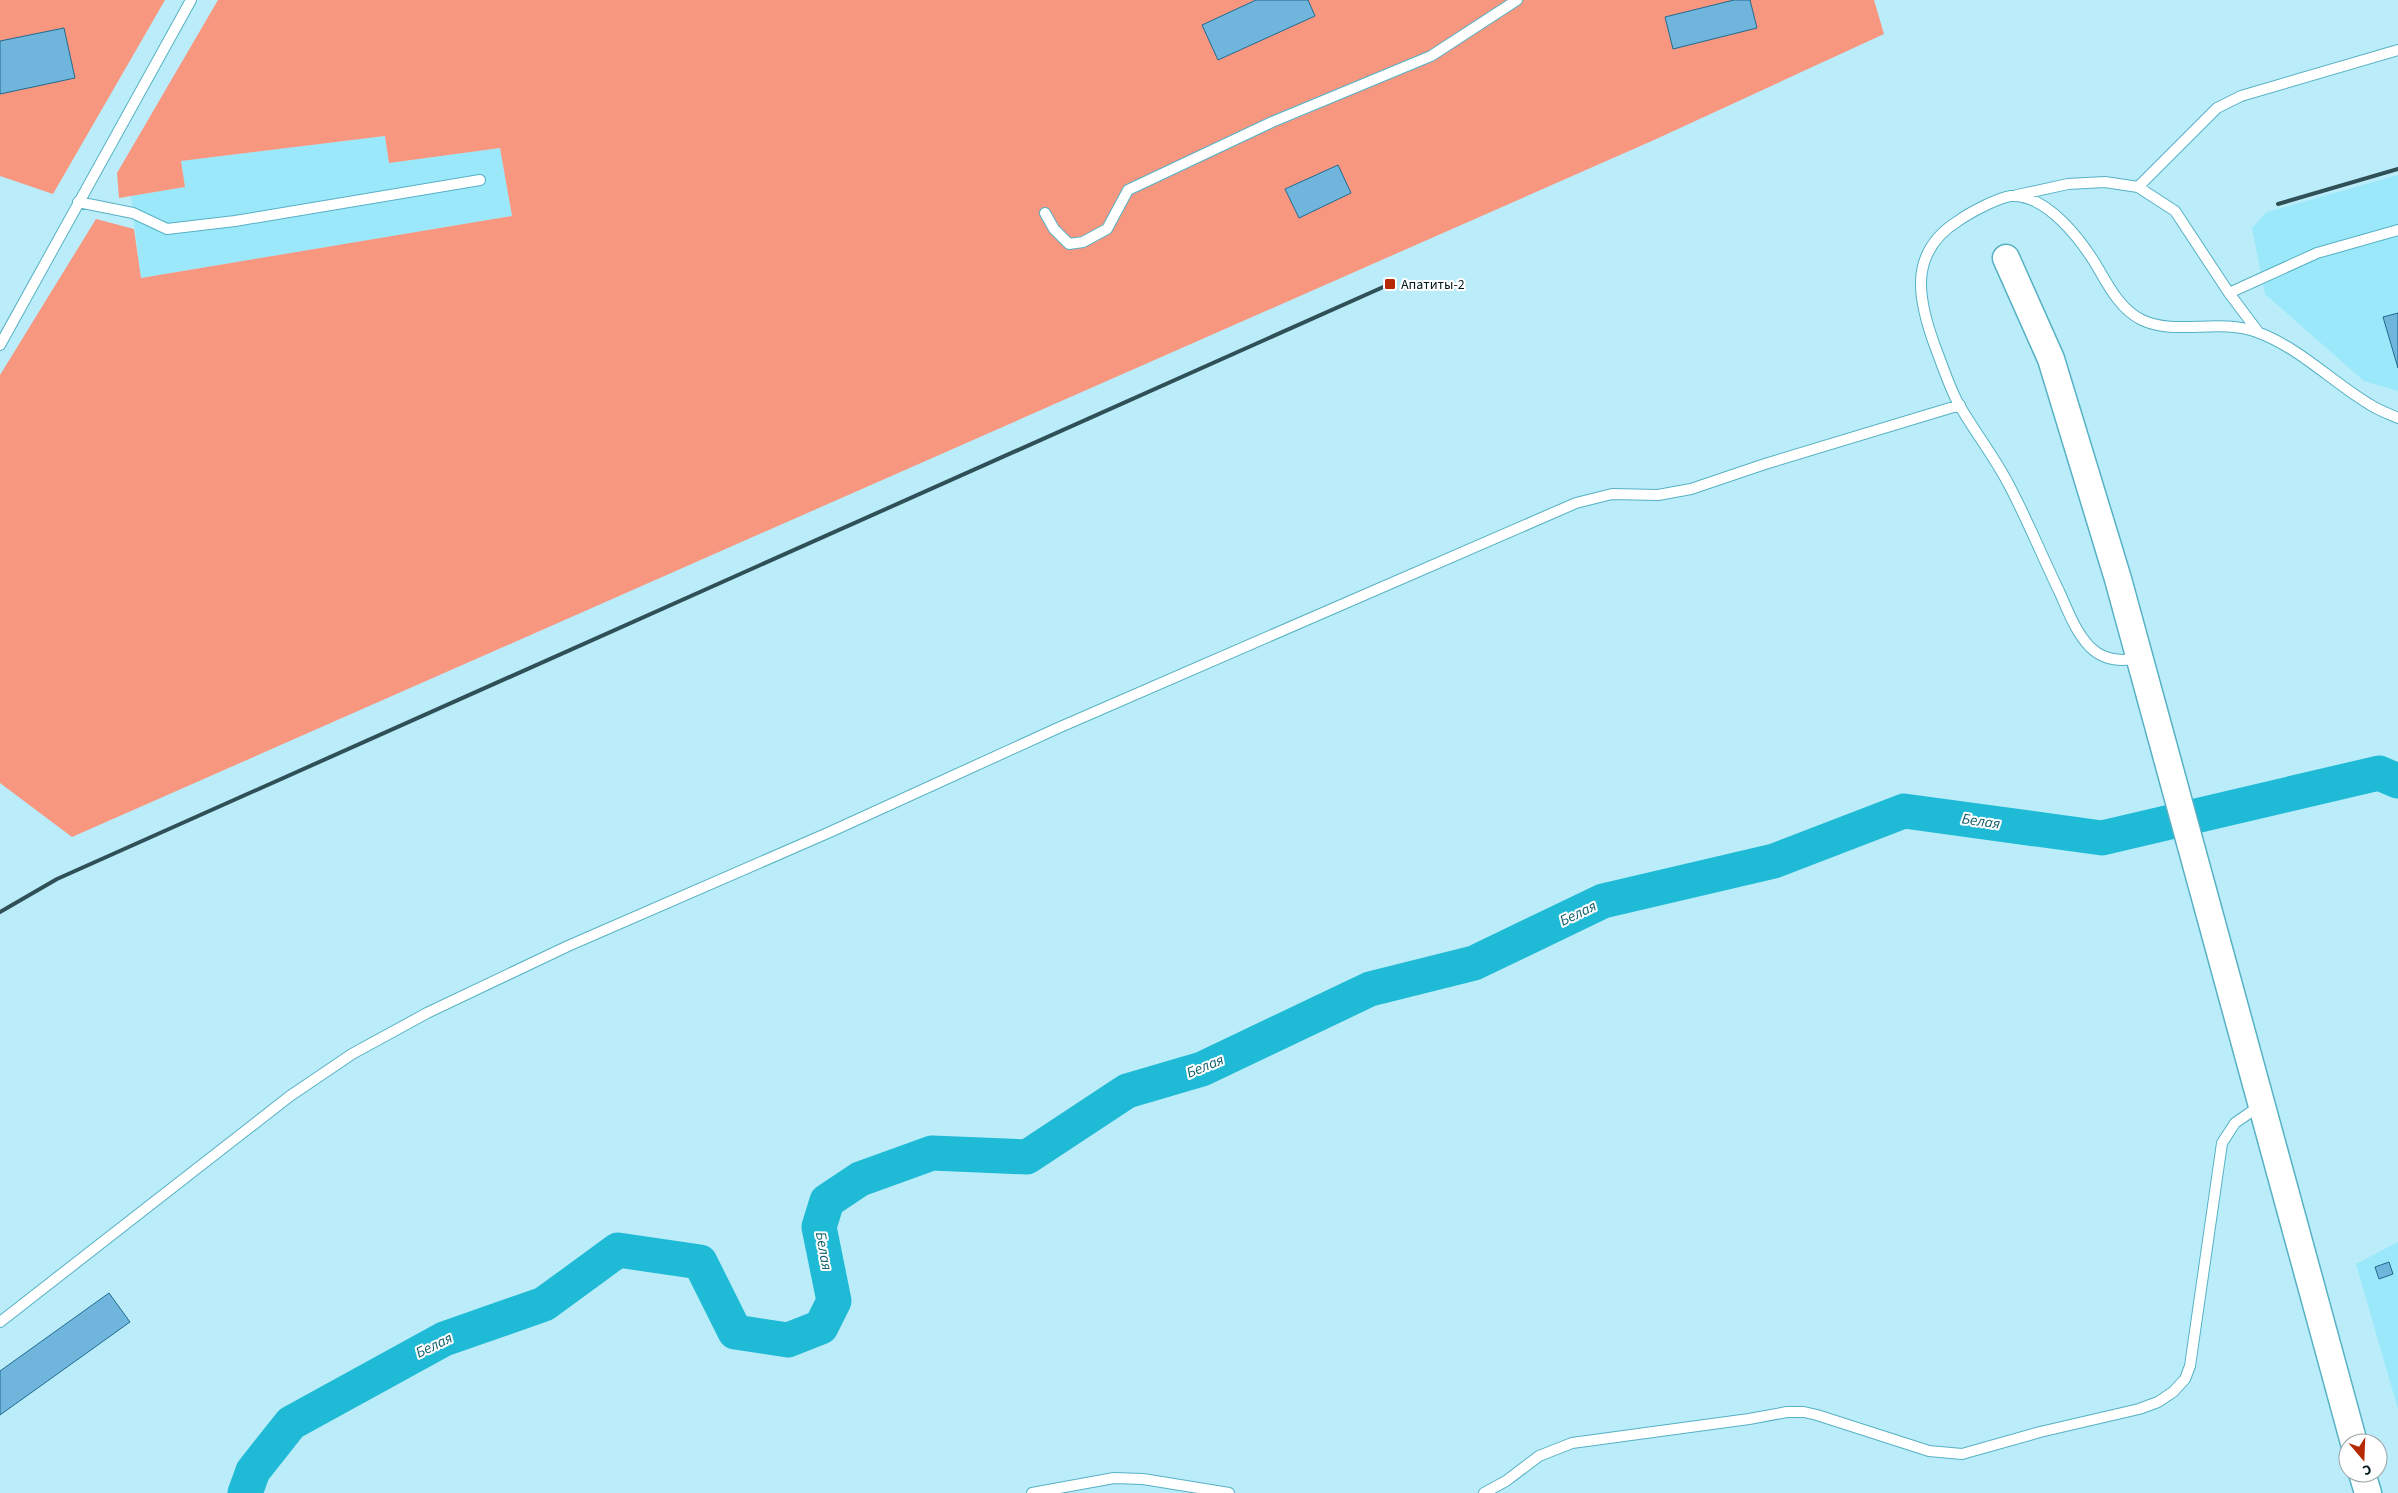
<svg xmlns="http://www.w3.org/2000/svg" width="2398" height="1493" viewBox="0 0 2398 1493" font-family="'Source Sans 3',sans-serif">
	<rect width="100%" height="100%" fill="#baedf9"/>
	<path fill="#9ae8fa" d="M 385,136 L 389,163 L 500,148 L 512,216 L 141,278 L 131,196 L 185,187 L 181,161 Z
		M 2398,175 L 2398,391 L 2364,381 L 2265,294 L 2252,228 L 2267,212 Z
		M 2398,1242 L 2398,1409 L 2356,1264 Z"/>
	<path fill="#f89780" d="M 0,0 L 165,0 L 53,194 L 0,176 Z
		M 218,0 L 1874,0 L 1884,34 L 1654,140 L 72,837 L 0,783 L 0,375 L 96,219 L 134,229 L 141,278 L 512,216 L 500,148 L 389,163 L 385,136 L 181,161 L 185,187 L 119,198 L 117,173 Z"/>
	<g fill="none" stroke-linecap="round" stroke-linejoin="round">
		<path stroke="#1fbad5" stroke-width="35" d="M 245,1493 L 253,1471 L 291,1423 L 444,1339 L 544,1304 L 618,1250 L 700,1262 L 735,1332 L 788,1340 L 821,1327 L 834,1301 L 819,1227 L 827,1201 L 860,1179 L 932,1153 L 1027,1157 L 1127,1091 L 1202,1069 L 1370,989 L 1474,963 L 1603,901 L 1774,861 L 1904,811 L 2102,838 L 2379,773 L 2398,781"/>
	</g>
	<path fill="#6fb5dc" stroke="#216b8f" d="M 1256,0 L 1308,0 L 1315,16 L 1218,60 L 1202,25 Z
		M 1734,0 L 1750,0 L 1757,28 L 1673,49 L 1665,17 Z
		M 64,28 L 75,78 L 0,94 L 0,41 Z
		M 1338,165 L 1351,193 L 1299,218 L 1285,189 Z
		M 2398,313 L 2398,368 L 2383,317 Z
		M 2389,1262 L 2393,1274 L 2379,1279 L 2375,1267 Z
		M 109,1293 L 130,1322 L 0,1415 L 0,1371 Z"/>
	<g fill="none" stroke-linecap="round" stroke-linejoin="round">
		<g stroke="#56b1c4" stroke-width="12">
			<path id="service" d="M 2138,187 L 2217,108 L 2241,96 L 2398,50
				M 2017,195 L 2068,184 L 2105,182 L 2138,187 L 2175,211 L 2229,293 L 2259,333
				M 78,202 L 133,213 L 167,229 L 235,221 L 480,180
				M 1045,213 L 1054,229 L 1069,244 L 1083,242 L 1107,229 L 1128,190 L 1272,122 L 1431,56 L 1517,0
				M 2229,293 L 2317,253 L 2398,230
				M 0,345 L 191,0
				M 2139,658 C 2121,662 2104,661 2090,647 C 2075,631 2068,611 2059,591 C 2042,556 2027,519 2009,485 C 1994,456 1974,431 1958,403 C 1949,386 1943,367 1936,349 C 1918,301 1907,253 1958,221 C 1969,213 1997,198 2011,196 C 2047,194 2082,241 2098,268 C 2109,287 2121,310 2142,320 C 2176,336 2218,318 2257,332 C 2300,348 2331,381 2369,404 C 2378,410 2389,414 2398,418
				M 0,1322 L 290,1096 L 352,1054 L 427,1013 L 568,946 L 830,832 L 1058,728 L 1576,503 L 1612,494 L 1658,495 L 1691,489 L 1765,464 L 1960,405
				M 1032,1493 L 1114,1478 L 1143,1479 L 1229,1493
				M 1484,1493 L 1506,1481 L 1539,1456 L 1572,1443 L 1749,1419 L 1787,1412 L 1804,1412 L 1817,1415 L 1929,1451 L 1962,1454 L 2040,1432 L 2139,1409 L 2158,1402 L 2173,1392 L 2185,1379 L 2190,1366 L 2222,1143 L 2235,1123 L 2261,1105"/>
		</g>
		<g stroke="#56b1c4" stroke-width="29">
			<path id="tertiary" d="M 2006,258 L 2051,359 L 2118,579 L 2354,1443
				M 2362,1473 L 2368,1493"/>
		</g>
		<use href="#service" stroke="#fff" stroke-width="10"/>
		<use href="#tertiary" stroke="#fff" stroke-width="26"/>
		<path stroke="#305057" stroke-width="4" d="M 2278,204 L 2398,169
			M 0,912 L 57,879 L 1390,284"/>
	</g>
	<rect fill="#b52a03" stroke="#fff" stroke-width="2" x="1384" y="278" width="12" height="12" rx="2.5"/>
	<g text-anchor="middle" stroke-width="4" stroke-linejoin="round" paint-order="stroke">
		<g font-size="14" fill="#00191f" stroke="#fff" text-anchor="start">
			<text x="1401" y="289">Апатиты-2</text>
		</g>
		<g font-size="15" font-style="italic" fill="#0d5d6b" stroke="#fff">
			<text transform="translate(1981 821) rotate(8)" y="5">Белая</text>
			<text transform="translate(1578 913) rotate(-26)" y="5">Белая</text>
			<text transform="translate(1205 1066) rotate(-22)" y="5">Белая</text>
			<text transform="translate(824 1251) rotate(80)" y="5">Белая</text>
			<text transform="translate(434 1345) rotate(-26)" y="5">Белая</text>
		</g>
	</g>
	<g transform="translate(2363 1458) rotate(161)"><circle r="24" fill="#ffffff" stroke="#99a3a5"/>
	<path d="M0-4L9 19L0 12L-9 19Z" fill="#b52a03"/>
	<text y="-8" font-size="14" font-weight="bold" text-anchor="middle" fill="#00191f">С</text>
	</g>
</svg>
